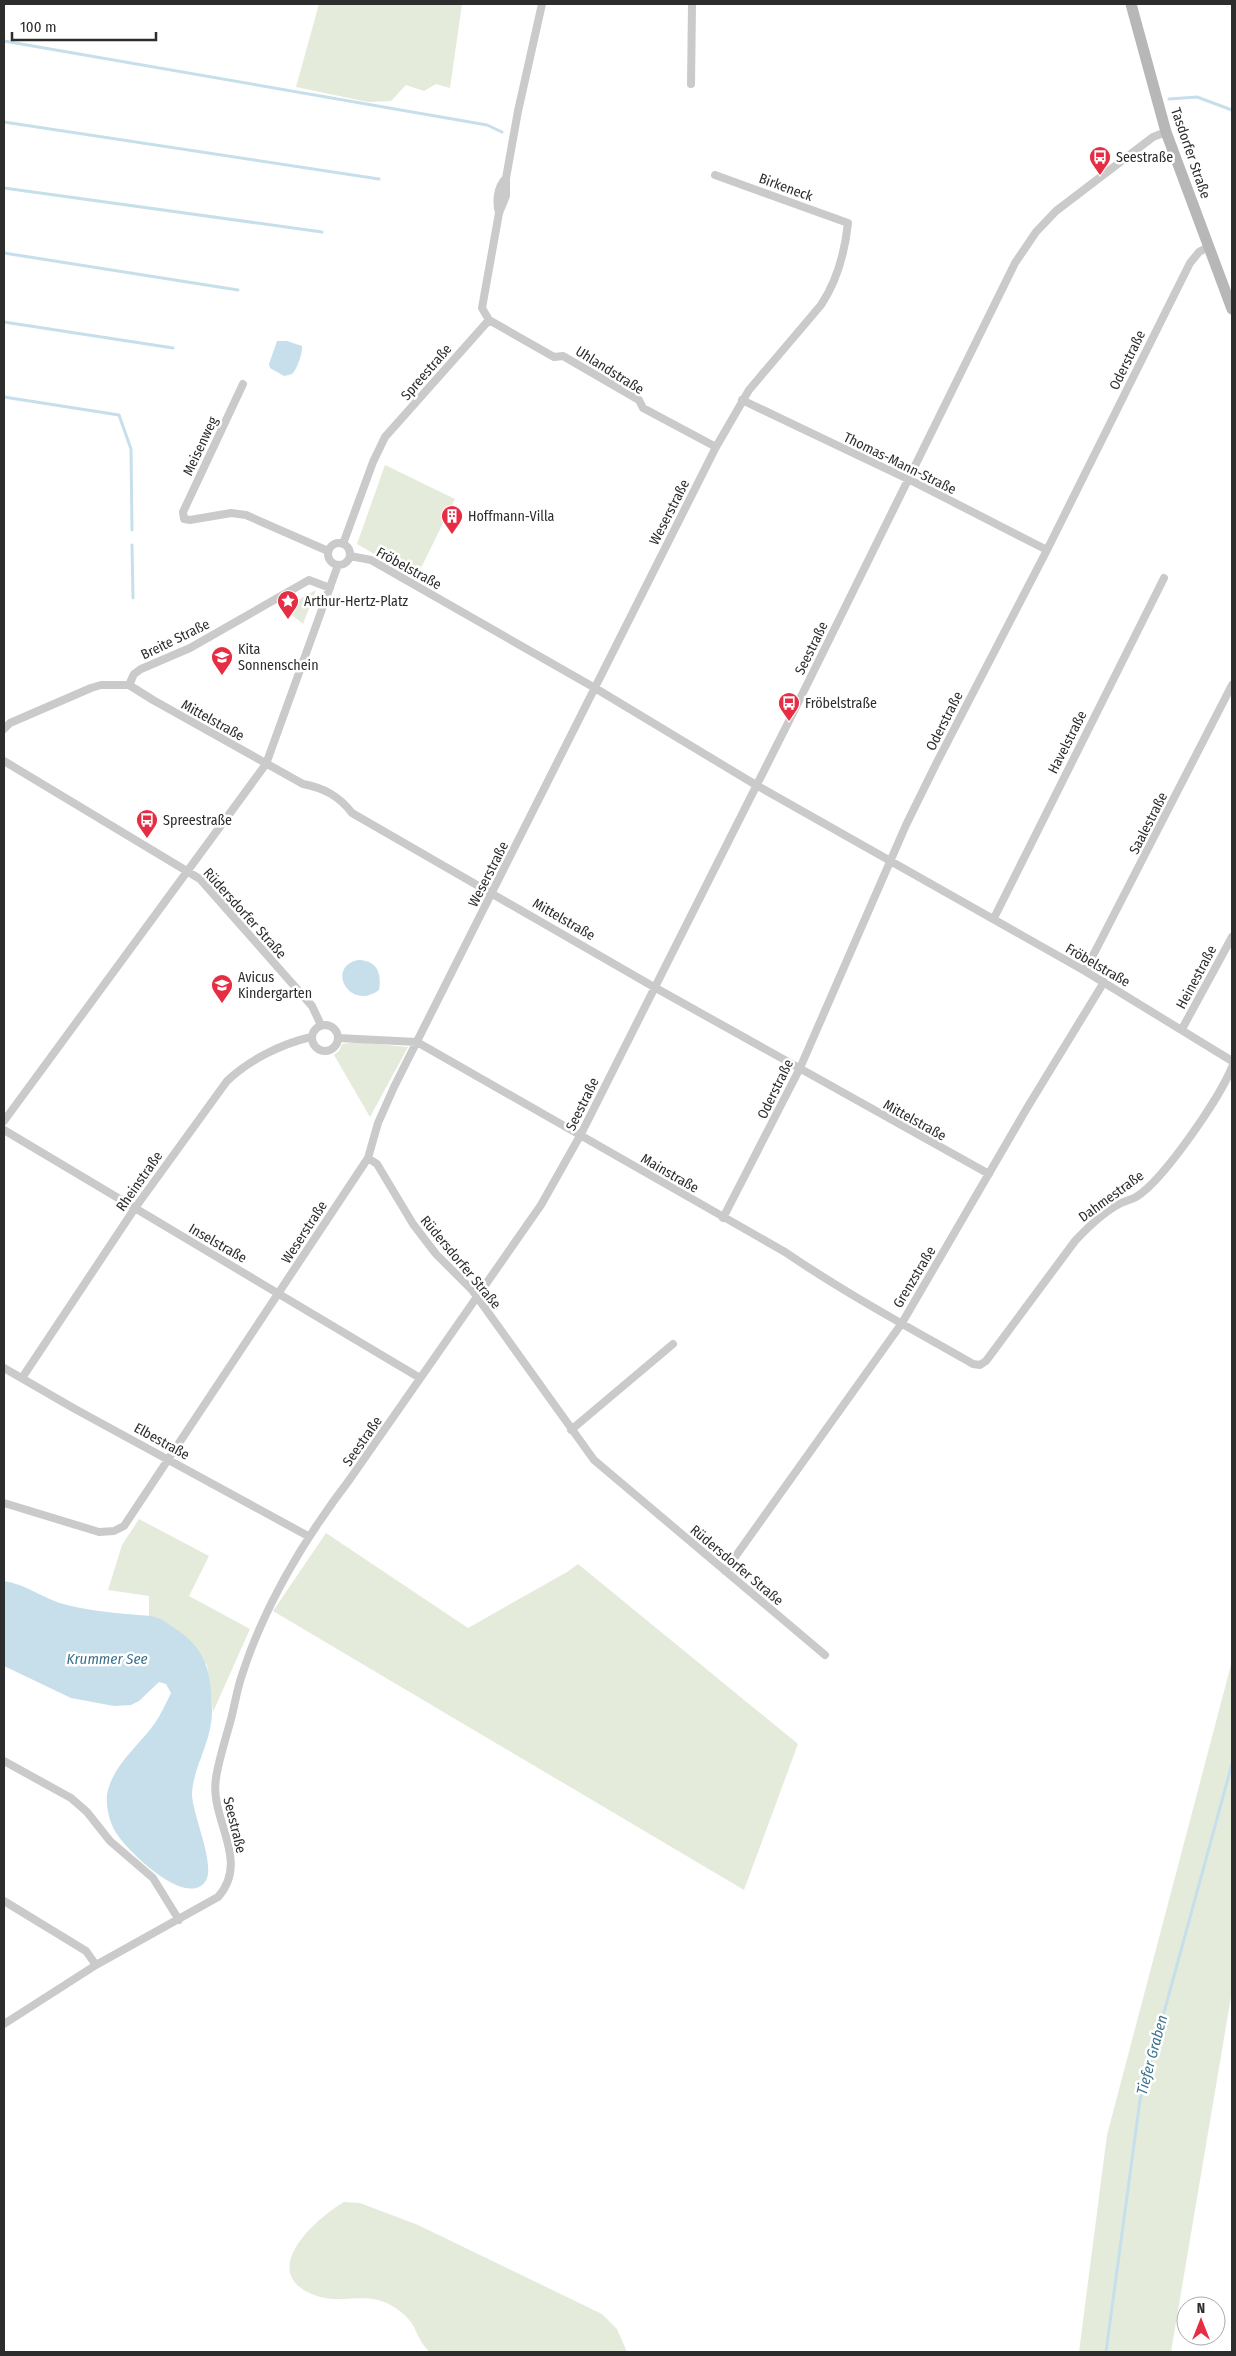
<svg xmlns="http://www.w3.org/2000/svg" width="1236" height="2356" viewBox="0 0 1236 2356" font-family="'Fira Sans Condensed',sans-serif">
	<rect width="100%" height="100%" fill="#fff"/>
	<path fill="#e4ebdb" d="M 319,4 L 462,4 L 450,88 L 436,84 L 424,91 L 406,85 L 391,101 L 368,102 L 296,87 Z
		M 385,465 L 455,499 L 416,578 L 357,544 Z
		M 316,590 L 303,624 L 283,608 Z
		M 356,1042 L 408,1047 L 370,1117 L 334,1055 L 339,1051 L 342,1044 Z
		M 139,1519 L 209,1556 L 189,1596 L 250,1629 L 213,1712 L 207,1665 L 157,1617 L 149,1617 L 149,1596 L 108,1590 L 122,1545 Z
		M 326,1533 L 468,1628 L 567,1572 L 578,1564 L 798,1744 L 744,1890 L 273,1611 Z
		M 1232,1661 L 1232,1991 L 1171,2352 L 1079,2352 L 1107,2135 Z
		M 344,2202 L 360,2203 L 418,2225 L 602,2314 L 617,2329 L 627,2352 L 430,2352 C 422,2345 418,2336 414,2327 C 408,2315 391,2303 378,2300 C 358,2295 337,2303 317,2296 C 255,2275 313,2220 344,2202 Z"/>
	<path fill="#c6dfeb" d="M 277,341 L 287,341 L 302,346 C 303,352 297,370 292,374 C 290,375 287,375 284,376 L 270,368 L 269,364 Z
		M 358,960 C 377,960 382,973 379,990 C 350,1012 325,967 358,960 Z
		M 4,1581 C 26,1584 45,1600 67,1605 C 87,1610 106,1612 126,1614 C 136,1615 147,1615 156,1617 C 162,1619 168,1624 173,1627 C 207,1649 211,1671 212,1710 C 213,1739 193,1767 192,1794 C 192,1814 217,1867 205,1882 C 185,1908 125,1849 115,1831 C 109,1821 106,1806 107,1795 C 112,1765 139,1746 155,1723 C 161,1714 166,1703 171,1693 L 166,1684 L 159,1682 L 139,1701 L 131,1705 L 114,1706 L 71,1698 L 4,1666 Z"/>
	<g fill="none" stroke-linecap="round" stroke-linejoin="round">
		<path stroke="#c6dfeb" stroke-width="3" d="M 4,41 L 487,125 L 502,132
			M 1169,99 L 1197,97 L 1232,110
			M 4,122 L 379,179
			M 4,188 L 322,232
			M 4,253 L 238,290
			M 4,322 L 173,348
			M 4,397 L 119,415 L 131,449 L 132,530
			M 132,545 L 133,598
			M 1106,2352 L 1140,2100 L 1232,1764"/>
		<path stroke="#cacaca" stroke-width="8" d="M 542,4 L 518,111 L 506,178 L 506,196 L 499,213 L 482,308 L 489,320 L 554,357 L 563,356 L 639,400 L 643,408 L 716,447
			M 691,84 L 692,4
			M 499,213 C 496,202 497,187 506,178
			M 243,384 L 183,512 L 184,519 L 190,520 L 231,513 L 246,515 L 328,551
			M 742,400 L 916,483 L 1047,550
			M328 554a11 11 0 1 1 22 0a11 11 0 1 1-22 0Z
			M 343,544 L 373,462 L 385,437 L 489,320
			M 350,556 L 371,560 L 595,688 L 756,785 L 1085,971 L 1232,1061
			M 129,685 L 153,700 L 303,784 C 324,788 339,796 352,813 L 654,987 L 989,1174
			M 4,729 L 10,723 L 91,688 L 101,685 L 129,685 L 134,674 L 141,669 L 190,648 L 309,580 L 330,588
			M 4,761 L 200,879 L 312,1006 L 321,1025
			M 994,918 L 1164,578
			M 1085,971 L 1232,685
			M312 1038a13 13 0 1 1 26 0a13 13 0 1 1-26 0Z
			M 1182,1029 L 1232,937
			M 338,1038 L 417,1042 L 785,1252 C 845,1293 910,1328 973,1364 L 980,1365 L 986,1361 L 1075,1241 C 1088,1227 1101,1214 1119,1204 C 1124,1201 1131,1200 1136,1197 C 1163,1181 1221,1096 1232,1067
			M 4,1121 L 266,764 L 338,565
			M 4,1130 L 420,1378
			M 368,1158 L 377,1164 L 413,1224 L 436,1254 L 472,1290 L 594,1460 L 825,1655
			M 723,1218 L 800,1068 L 906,825 L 936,764 L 1047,550 L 1190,263 L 1199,252 L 1208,247
			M 4,1368 L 75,1409 L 308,1536
			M 22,1378 L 135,1208 L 227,1081 C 249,1060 281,1044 311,1037
			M 571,1430 L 673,1344
			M 4,1503 L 99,1532 L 114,1531 L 124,1526 L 368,1158 L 378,1123 L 394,1087 L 716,447 L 749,390 L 821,305 C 837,281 845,251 848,223 L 715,175
			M 725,1571 L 902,1323 L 1027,1108 L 1104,982
			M 4,1761 L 71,1798 L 87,1812 L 110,1841 L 153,1878 L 179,1920
			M 4,1901 L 86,1951 L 96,1965
			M 4,2024 L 96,1965 L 218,1897 C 251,1860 209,1819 216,1778 C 219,1758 226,1738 231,1719 C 235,1704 237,1689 242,1675 C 265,1603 305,1538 350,1479 L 541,1205 L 581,1134 L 792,715 L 1015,263 L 1036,232 L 1056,211 L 1153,137 L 1166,132"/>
		<path stroke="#b7b7b7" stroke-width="11" d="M 1131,4 L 1166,132 L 1232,309"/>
	</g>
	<defs>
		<g id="bus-pin" transform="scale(1.125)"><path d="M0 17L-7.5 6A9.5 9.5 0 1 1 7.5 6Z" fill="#e52e44" stroke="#fff"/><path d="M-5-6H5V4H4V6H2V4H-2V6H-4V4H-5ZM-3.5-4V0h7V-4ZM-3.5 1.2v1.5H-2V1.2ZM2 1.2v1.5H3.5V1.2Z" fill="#fff"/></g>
		<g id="building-pin" transform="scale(1.125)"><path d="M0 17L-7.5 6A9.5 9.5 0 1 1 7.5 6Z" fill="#e52e44" stroke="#fff"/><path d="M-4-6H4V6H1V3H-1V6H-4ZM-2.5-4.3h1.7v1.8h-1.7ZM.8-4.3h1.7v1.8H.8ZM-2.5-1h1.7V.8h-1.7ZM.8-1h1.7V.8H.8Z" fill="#fff"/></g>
		<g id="sight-pin" transform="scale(1.125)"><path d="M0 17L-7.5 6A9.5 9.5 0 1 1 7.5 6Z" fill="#e52e44" stroke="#fff"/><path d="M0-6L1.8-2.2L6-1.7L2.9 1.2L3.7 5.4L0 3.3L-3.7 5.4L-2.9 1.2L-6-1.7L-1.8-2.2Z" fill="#fff"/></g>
		<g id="school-pin" transform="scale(1.125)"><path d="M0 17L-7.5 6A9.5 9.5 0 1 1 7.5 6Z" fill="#e52e44" stroke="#fff"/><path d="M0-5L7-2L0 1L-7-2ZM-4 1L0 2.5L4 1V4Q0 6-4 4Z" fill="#fff"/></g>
	</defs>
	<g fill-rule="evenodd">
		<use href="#bus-pin" x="1100" y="157"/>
		<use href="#building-pin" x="452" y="516"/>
		<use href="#sight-pin" x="288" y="601"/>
		<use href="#school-pin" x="222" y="657"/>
		<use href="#bus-pin" x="789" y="703"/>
		<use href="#bus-pin" x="147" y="820"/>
		<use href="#school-pin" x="222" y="985"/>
	</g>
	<g text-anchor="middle" stroke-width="5" stroke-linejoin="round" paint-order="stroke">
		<g font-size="14" fill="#2d2d2d" stroke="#fff">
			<text transform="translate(1191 153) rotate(71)" y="5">Tasdorfer Straße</text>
			<text transform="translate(786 187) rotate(20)" y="5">Birkeneck</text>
			<text transform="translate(1127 360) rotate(-64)" y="5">Oderstraße</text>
			<text transform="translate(610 370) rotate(32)" y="5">Uhlandstraße</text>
			<text transform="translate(426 372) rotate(-49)" y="5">Spreestraße</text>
			<text transform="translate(200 446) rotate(-65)" y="5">Meisenweg</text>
			<text transform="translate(900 463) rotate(26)" y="5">Thomas-Mann-Straße</text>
			<text transform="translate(669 512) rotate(-63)" y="5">Weserstraße</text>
			<text transform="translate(409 568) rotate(29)" y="5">Fröbelstraße</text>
			<text transform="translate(175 639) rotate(-26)" y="5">Breite Straße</text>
			<text transform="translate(811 648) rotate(-64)" y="5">Seestraße</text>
			<text transform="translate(213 720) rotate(29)" y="5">Mittelstraße</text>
			<text transform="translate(944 721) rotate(-63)" y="5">Oderstraße</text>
			<text transform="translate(1067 742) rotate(-63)" y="5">Havelstraße</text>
			<text transform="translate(1148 823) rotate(-63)" y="5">Saalestraße</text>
			<text transform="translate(488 874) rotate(-63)" y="5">Weserstraße</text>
			<text transform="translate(245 913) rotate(48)" y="5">Rüdersdorfer Straße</text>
			<text transform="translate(564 919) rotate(30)" y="5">Mittelstraße</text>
			<text transform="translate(1098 965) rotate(30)" y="5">Fröbelstraße</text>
			<text transform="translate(1196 977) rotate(-62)" y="5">Heinestraße</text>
			<text transform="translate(775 1089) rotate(-64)" y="5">Oderstraße</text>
			<text transform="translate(582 1104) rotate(-64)" y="5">Seestraße</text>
			<text transform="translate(915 1120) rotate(29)" y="5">Mittelstraße</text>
			<text transform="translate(670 1173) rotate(30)" y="5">Mainstraße</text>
			<text transform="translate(139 1181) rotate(-55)" y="5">Rheinstraße</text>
			<text transform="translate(1111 1196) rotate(-36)" y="5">Dahmestraße</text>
			<text transform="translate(304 1232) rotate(-57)" y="5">Weserstraße</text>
			<text transform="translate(218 1243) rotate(30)" y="5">Inselstraße</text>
			<text transform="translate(461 1262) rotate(50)" y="5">Rüdersdorfer Straße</text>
			<text transform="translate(914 1277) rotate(-59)" y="5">Grenzstraße</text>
			<text transform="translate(162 1441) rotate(29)" y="5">Elbestraße</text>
			<text transform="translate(362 1441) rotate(-55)" y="5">Seestraße</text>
			<text transform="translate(737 1565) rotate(40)" y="5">Rüdersdorfer Straße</text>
			<text transform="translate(235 1825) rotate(76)" y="5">Seestraße</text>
		</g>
		<g font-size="14" fill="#2d2d2d" stroke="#fff" text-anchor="start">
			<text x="1116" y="162">Seestraße</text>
			<text x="468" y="521">Hoffmann-Villa</text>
			<text x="304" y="606">Arthur-Hertz-Platz</text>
			<text x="238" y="654">Kita<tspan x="238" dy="16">Sonnenschein</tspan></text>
			<text x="805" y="708">Fröbelstraße</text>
			<text x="163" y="825">Spreestraße</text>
			<text x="238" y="982">Avicus<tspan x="238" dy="16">Kindergarten</tspan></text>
		</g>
		<g font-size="15" font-style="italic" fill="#3b738f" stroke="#fff">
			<text x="107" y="1664">Krummer See</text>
			<text transform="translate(1152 2055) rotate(-75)" y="5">Tiefer Graben</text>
		</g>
	</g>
	<rect width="1236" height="2356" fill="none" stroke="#2d2d2d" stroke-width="10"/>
	<g transform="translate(1201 2321)"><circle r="24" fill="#ffffff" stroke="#ababab"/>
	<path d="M0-4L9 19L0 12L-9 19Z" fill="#e52e44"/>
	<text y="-8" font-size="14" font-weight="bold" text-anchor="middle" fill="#2d2d2d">N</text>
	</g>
	<path d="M12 32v8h144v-8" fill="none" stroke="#2d2d2d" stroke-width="2.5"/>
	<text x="20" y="32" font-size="15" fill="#2d2d2d" stroke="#ffffff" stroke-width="4" paint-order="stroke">100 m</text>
</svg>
